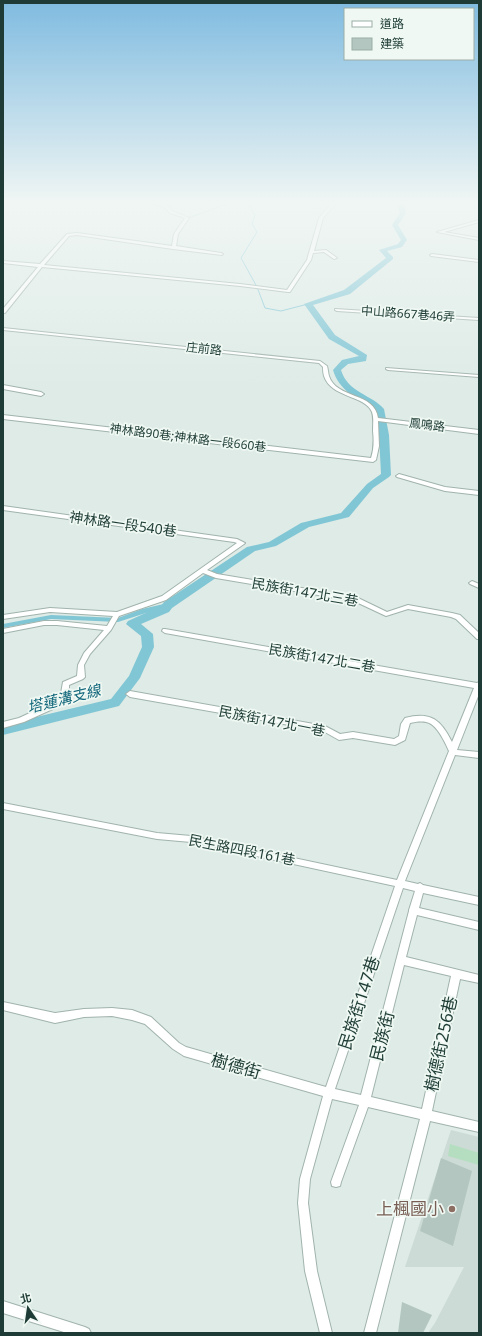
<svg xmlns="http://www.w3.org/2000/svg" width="482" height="1336" viewBox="0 0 482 1336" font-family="'Noto Sans','Noto Sans TC',sans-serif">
	<rect width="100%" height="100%" fill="#deebe6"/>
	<path fill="#ccdbd5" d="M 451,1130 L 479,1137 L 479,1333 L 428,1333 L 435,1323 L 464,1267 L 405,1267 Z"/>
	<path fill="#b5dec1" d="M 450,1144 L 479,1153 L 479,1165 L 448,1156 Z"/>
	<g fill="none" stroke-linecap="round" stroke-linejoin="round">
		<path stroke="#81c6d5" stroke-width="1" d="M 254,202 L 250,207 L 255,215 L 252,224 L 257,232 L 241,258 L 257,287 L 265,308 L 281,311 L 308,304
			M 188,218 L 233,202"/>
		<path fill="#81c6d5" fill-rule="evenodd" d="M 168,603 L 170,603 L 171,605 L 170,607 L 146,613 L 118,622 L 51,619 L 3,628 L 3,624 L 51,615 L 118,618 L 142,609 Z"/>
		<path fill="#81c6d5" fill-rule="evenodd" d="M 401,202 L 411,202 L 404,205 L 406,213 L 398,225 L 407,240 L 402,247 L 387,251 L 393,257 L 393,259 L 350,294 L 313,305 L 335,335 L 367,355 L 366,361 L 348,364 L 341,370 C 348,393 371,394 384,409 L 389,435 L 391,475 L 389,477 L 373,488 L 349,517 L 309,527 L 276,546 L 255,551 L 172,608 L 169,612 L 141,624 L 153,634 L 154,647 L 140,678 L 119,706 L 3,735 L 3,725 L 111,699 L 129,676 L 142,647 L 141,636 L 126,624 L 128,621 L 161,606 L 164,602 L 247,547 L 269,542 L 301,523 L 341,513 L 367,484 L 381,474 L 379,435 L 376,410 C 358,399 339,391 333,370 L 342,360 L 359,356 L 329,339 L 304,304 L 344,290 L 386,258 L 379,250 L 398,244 L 401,240 L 392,225 L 400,213 L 397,204 Z"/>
	</g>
	<path fill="#b3c6bf" d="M 441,1158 L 472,1171 L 453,1246 L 420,1231 Z
		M 402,1302 L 432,1315 L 423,1333 L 398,1333 Z"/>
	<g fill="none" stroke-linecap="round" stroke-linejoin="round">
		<g stroke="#a1b3ad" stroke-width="2">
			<path id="minor" d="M 149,202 L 155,202 L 164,204 L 169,207 L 172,211 L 189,218 L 178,234 L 176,246 L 221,253 L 223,254 L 222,255 L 173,249 L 77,235 L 69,236 L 44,265 L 240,284 L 287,290 L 307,260 L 319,218 L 333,202 L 337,202 L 323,218 L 314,251 L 326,250 L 337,258 L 334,259 L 324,252 L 313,253 L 311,260 L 290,292 L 288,292 L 240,286 L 42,267 L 5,313 L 3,313 L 3,309 L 38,267 L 3,263 L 3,261 L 40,264 L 67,234 L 77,233 L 172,246 L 174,234 L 185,218 L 170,213 L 164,207 Z
				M 479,220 L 479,222 L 444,232 L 479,238 L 479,240 L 437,232 Z
				M 432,254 L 479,260 L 479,262 L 431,256 L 430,255 Z
				M 335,309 L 479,318 L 479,320 L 337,311 L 335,310 Z
				M 3,328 L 320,361 L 327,366 C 328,369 328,373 329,376 C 336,399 375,392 378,418 L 479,430 L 479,434 L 378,421 L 379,446 L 376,460 L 373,462 L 3,419 L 3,415 L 371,458 C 374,449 374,440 373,431 C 373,424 374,418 372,412 C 365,395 331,398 324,376 C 323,373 323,369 323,367 L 319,363 L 3,330 Z
				M 386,368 L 479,375 L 479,377 L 388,370 L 386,369 Z
				M 3,385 L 41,392 L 44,394 L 41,396 L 3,389 Z
				M 399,474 L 445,487 L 479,491 L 479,495 L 445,491 L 397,477 L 396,476 Z
				M 3,506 L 237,539 L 245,543 L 244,544 L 207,570 L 217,574 L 356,597 L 387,612 L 408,605 L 452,613 L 460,615 L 479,633 L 479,639 L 477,639 L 456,619 L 451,617 L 408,609 L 386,616 L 354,601 L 216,578 L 203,573 L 166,600 L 119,616 L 111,630 L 90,654 L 84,665 L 85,677 L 83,679 L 69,685 L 69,696 L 66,703 L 24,722 L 3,728 L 3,722 L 19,718 L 60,699 L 63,682 L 77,676 L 78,665 L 84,653 L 104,630 L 57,625 L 44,625 L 3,633 L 3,629 L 44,621 L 57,621 L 107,626 L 113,616 L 50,612 L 3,619 L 3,615 L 50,608 L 117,612 L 162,596 L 237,543 L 234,542 L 3,510 Z
				M 472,581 L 479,584 L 479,588 L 470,584 L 469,583 Z
				M 163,629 L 165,629 L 477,683 L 479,682 L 479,694 L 457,750 L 479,752 L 479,758 L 455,755 L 405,881 L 418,884 L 420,883 L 423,885 L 479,897 L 479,905 L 423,893 L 419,908 L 479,922 L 479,930 L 417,915 L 406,957 L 479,975 L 479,983 L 460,979 L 432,1111 L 479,1122 L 479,1132 L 430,1121 L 376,1333 L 364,1333 L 420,1119 L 368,1107 L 341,1182 L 340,1186 L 336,1187 L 332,1186 L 331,1182 L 359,1105 L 332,1099 L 310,1179 L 308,1203 L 317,1271 L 332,1333 L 320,1333 L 305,1271 L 298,1203 L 300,1179 L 323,1096 L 184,1056 L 173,1049 L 145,1024 L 132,1020 L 112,1016 L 84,1017 L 55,1023 L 3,1010 L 3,1002 L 55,1013 L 84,1009 L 112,1008 L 132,1010 L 151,1017 L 179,1043 L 186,1047 L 326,1087 L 395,886 L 191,842 L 157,839 L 3,809 L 3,803 L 157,833 L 191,836 L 397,880 L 449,751 C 445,742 436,723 426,722 C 421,721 415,722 410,723 L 405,740 L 395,745 L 353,738 L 339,740 L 323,731 L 130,697 L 126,694 L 130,691 L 325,726 L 340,734 L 353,732 L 394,739 L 399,736 L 401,724 L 405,718 C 431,711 441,720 452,742 L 474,688 L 165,633 L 162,631 ZM 403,888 L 415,891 L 410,907 L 409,910 L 409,911 L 361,1095 L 335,1089 ZM 404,965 L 451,976 L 422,1109 L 371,1097 Z
				M 3,1301 L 85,1327 L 89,1329 L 91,1333 L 67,1333 L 3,1313 Z"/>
		</g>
		<use href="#minor" fill="#fff" fill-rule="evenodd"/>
	</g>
	<linearGradient id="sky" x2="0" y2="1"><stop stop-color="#7fbbe0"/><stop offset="0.52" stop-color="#f0f6f4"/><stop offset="1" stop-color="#f0f6f4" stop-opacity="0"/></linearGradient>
	<rect width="482" height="389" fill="url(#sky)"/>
	<circle fill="#8d6e63" stroke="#eff8f3" stroke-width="1.5" cx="452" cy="1209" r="4"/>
	<g text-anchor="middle" stroke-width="3.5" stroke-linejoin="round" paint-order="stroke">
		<g font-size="12" fill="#1e3c35" stroke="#eff8f3">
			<text transform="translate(408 314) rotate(4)" y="4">中山路667巷46弄</text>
			<text transform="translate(204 349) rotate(6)" y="4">庄前路</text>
			<text transform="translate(427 425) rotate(7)" y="4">鳳鳴路</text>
			<text transform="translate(188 438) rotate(7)" y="4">神林路90巷;神林路一段660巷</text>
		</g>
		<g font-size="14" fill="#1e3c35" stroke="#eff8f3">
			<text transform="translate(123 524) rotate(8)" y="5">神林路一段540巷</text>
			<text transform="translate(305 592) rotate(10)" y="5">民族街147北三巷</text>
			<text transform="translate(322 658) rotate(10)" y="5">民族街147北二巷</text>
			<text transform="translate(272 721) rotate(11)" y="5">民族街147北一巷</text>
			<text transform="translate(242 850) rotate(11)" y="5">民生路四段161巷</text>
		</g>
		<g font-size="15" font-style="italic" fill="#14687c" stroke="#eff8f3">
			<text transform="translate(64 699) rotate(-14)" y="5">塔蓮溝支線</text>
		</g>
		<g font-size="17" fill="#1e3c35" stroke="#eff8f3">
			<text transform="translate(359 1003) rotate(-72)" y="6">民族街147巷</text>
			<text transform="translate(382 1036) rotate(-76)" y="6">民族街</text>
			<text transform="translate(441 1044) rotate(-78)" y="6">樹德街256巷</text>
			<text transform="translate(236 1066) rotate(16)" y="6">樹德街</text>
		</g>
		<g font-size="17" fill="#785e54" stroke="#eff8f3" text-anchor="end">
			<text x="444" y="1215">上楓國小</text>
		</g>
	</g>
	<rect width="482" height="1336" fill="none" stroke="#1e3c35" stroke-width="8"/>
	<rect x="344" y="8" width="130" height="52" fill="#eff8f3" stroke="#9bada7"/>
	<rect x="352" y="21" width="20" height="6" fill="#ffffff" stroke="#9bada7"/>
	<text x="380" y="28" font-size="12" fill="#1e3c35">道路</text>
	<rect x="352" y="38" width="20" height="12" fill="#b3c6bf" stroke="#9bada7"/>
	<text x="380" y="48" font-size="12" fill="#1e3c35">建築</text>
	<g transform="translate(28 1308) rotate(347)" stroke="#eff8f3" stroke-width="3" paint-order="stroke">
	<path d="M0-3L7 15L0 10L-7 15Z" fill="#1e3c35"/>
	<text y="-6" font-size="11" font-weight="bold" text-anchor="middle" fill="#1e3c35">北</text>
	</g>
</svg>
